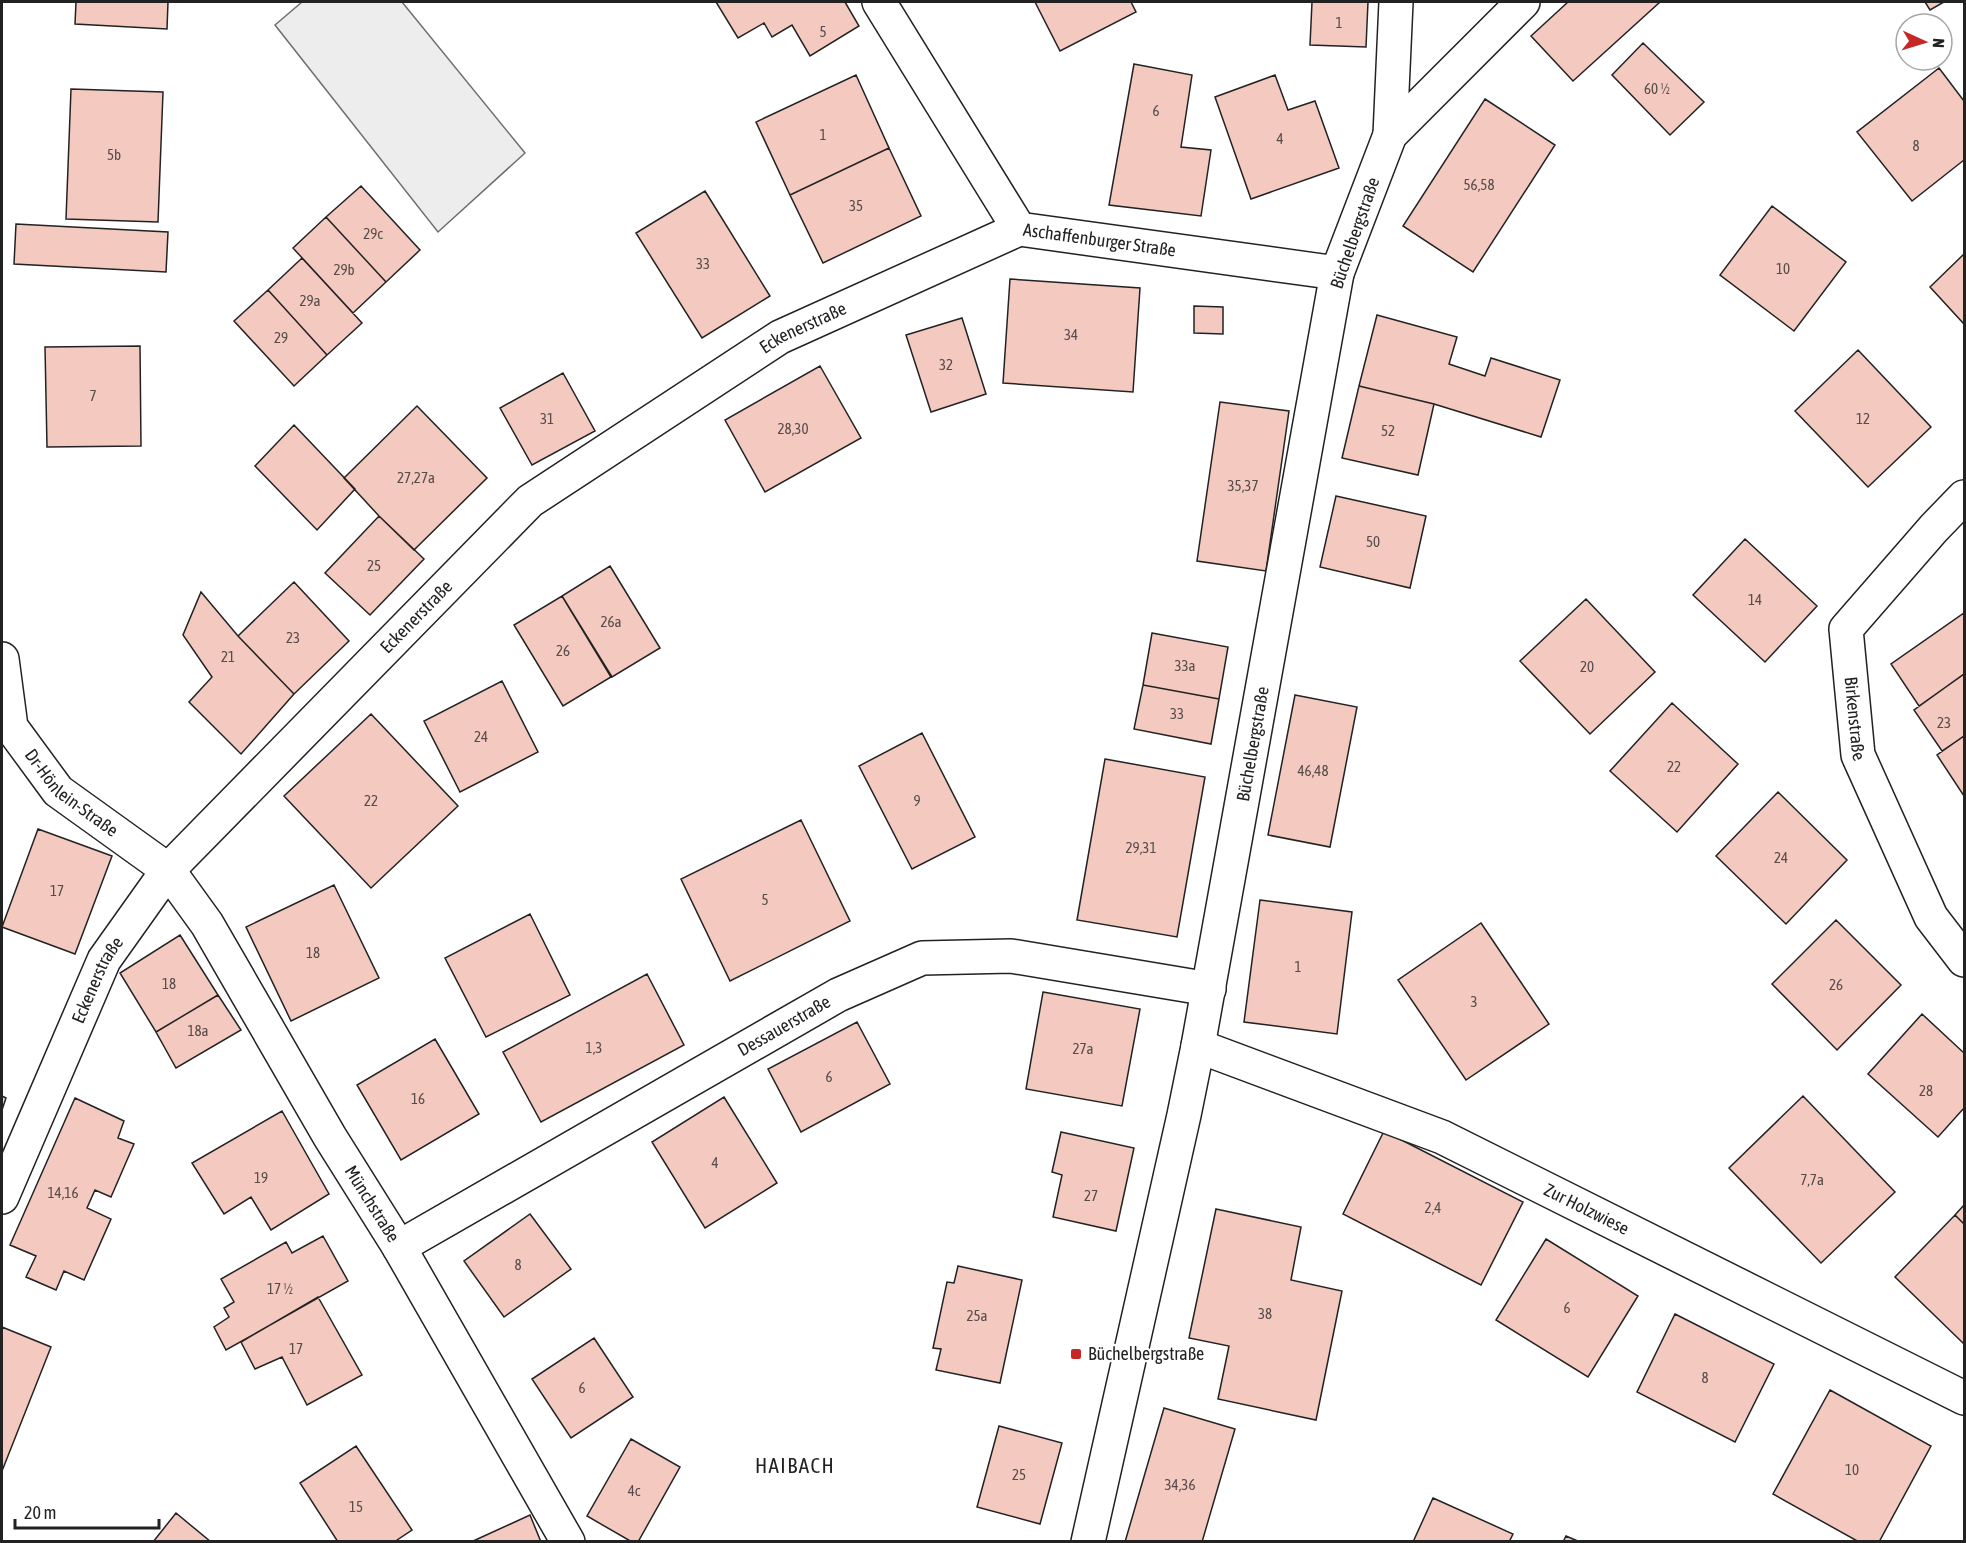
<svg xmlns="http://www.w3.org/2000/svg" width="1966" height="1543" viewBox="0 0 1966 1543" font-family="'Asap Condensed',sans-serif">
	<rect width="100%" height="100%" fill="#fff"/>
	<path fill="#ededed" stroke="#6f6f6f" stroke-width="1.5" d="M 302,2 L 402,2 L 525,153 L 438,232 L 275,25 Z"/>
	<path fill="#f3c9c0" stroke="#222" stroke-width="1.5" d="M 76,2 L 168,2 L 167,29 L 75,24 Z
		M 716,2 L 845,2 L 859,26 L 810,56 L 792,25 L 772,37 L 764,23 L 738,38 Z
		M 1035,2 L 1131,2 L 1136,12 L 1060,51 Z
		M 1312,2 L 1368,2 L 1366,47 L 1310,45 Z
		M 1568,2 L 1660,2 L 1573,81 L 1531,36 Z
		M 1925,2 L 1944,2 L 1930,10 Z
		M 1643,43 L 1704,102 L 1670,135 L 1612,75 Z
		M 1134,64 L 1192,75 L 1181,147 L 1211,150 L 1201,216 L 1109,205 Z
		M 1939,68 L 1964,101 L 1964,160 L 1912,201 L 1857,132 Z
		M 856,75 L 889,148 L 790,195 L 756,122 Z
		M 1275,75 L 1288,110 L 1315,101 L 1339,168 L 1251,199 L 1215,97 Z
		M 71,89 L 163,92 L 158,222 L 66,219 Z
		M 1485,99 L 1555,145 L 1473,272 L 1403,226 Z
		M 889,148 L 921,216 L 823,263 L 790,195 Z
		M 361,186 L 420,250 L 386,282 L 326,217 Z
		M 705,191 L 770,296 L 702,338 L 636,233 Z
		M 1772,206 L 1846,262 L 1794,331 L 1720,275 Z
		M 326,217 L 386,282 L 353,313 L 293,248 Z
		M 16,224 L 168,232 L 166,272 L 14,264 Z
		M 1964,254 L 1964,324 L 1930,287 Z
		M 302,258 L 362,323 L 327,355 L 268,290 Z
		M 1010,279 L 1140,288 L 1133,392 L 1003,383 Z
		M 268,290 L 327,355 L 294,386 L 234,321 Z
		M 1194,306 L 1223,307 L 1223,334 L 1194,333 Z
		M 1377,315 L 1457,337 L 1449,364 L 1485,376 L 1491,358 L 1560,380 L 1541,437 L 1434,404 L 1359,386 Z
		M 962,318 L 986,394 L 931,412 L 906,335 Z
		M 140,346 L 141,446 L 47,447 L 45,347 Z
		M 1858,350 L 1931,427 L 1868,487 L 1795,411 Z
		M 820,366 L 861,438 L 765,492 L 725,420 Z
		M 563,373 L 595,431 L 532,465 L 500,408 Z
		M 1359,386 L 1434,404 L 1418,475 L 1342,458 Z
		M 1220,402 L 1289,411 L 1266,571 L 1197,561 Z
		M 417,406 L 487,478 L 414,550 L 379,516 L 344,478 Z
		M 294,425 L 355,489 L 317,530 L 255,466 Z
		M 1336,496 L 1426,516 L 1410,588 L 1320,567 Z
		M 379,516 L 424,559 L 370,615 L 325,573 Z
		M 1745,539 L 1817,606 L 1765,662 L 1693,595 Z
		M 610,566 L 660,648 L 612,677 L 562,596 Z
		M 294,582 L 349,641 L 294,694 L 238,636 Z
		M 201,592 L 238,636 L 294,694 L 241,754 L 189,702 L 212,677 L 183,635 Z
		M 562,596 L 611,677 L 563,706 L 514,625 Z
		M 1586,599 L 1655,672 L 1590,734 L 1520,661 Z
		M 1964,613 L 1964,674 L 1919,706 L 1891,664 Z
		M 1152,633 L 1228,647 L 1219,699 L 1143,685 Z
		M 1964,674 L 1964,736 L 1942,751 L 1914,710 Z
		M 502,681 L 538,752 L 460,792 L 424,721 Z
		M 1143,685 L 1219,699 L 1211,744 L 1134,729 Z
		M 1295,695 L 1357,707 L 1330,847 L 1268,835 Z
		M 1672,703 L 1738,764 L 1677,832 L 1610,771 Z
		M 371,714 L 458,806 L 371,888 L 284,796 Z
		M 922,733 L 975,837 L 912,869 L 859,766 Z
		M 1964,736 L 1964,796 L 1937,755 Z
		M 1105,759 L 1205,777 L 1177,937 L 1077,920 Z
		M 1778,792 L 1847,860 L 1786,924 L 1716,856 Z
		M 801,820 L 850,921 L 730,981 L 681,879 Z
		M 38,829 L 112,856 L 75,954 L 2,927 Z
		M 334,885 L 379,978 L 291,1021 L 246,927 Z
		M 1260,900 L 1352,912 L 1337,1034 L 1244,1022 Z
		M 530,914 L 570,995 L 486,1037 L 445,958 Z
		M 1836,920 L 1901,985 L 1837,1050 L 1772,984 Z
		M 1481,923 L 1549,1024 L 1466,1080 L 1398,980 Z
		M 180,935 L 218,995 L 156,1032 L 120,973 Z
		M 647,974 L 684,1045 L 541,1122 L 503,1052 Z
		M 1043,992 L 1140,1009 L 1122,1106 L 1026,1089 Z
		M 218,995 L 241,1030 L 176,1068 L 156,1032 Z
		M 1922,1014 L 1964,1053 L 1964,1108 L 1938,1137 L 1868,1074 Z
		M 857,1022 L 890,1084 L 801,1132 L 768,1069 Z
		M 435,1039 L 479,1114 L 401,1160 L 357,1085 Z
		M 2,1096 L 6,1098 L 2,1110 Z
		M 1803,1096 L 1895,1192 L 1821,1263 L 1729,1168 Z
		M 724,1097 L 777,1183 L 705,1228 L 652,1142 Z
		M 75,1098 L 124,1121 L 118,1138 L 134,1144 L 111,1197 L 95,1190 L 87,1208 L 111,1219 L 84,1280 L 64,1271 L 56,1290 L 26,1277 L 36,1256 L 10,1245 Z
		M 282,1111 L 329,1194 L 271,1230 L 251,1197 L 224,1214 L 192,1163 Z
		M 1384,1131 L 1523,1202 L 1481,1285 L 1343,1214 Z
		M 1061,1132 L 1134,1148 L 1116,1231 L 1053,1217 L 1062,1175 L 1052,1172 Z
		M 1964,1205 L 1964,1224 L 1955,1215 Z
		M 1216,1209 L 1301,1227 L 1291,1280 L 1342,1291 L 1316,1420 L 1218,1399 L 1229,1346 L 1189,1338 Z
		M 530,1214 L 571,1269 L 504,1317 L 464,1261 Z
		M 1955,1215 L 1964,1224 L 1964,1344 L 1895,1277 Z
		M 323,1236 L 348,1281 L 226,1350 L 214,1327 L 229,1317 L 224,1308 L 234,1302 L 221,1279 L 286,1242 L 292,1253 Z
		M 1546,1239 L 1638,1296 L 1588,1377 L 1496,1320 Z
		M 958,1266 L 1022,1280 L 1000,1383 L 936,1370 L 941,1349 L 933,1348 L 947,1282 L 954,1283 Z
		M 318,1297 L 362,1375 L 307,1405 L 282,1357 L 255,1369 L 241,1342 Z
		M 1675,1314 L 1774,1364 L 1735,1442 L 1637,1392 Z
		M 2,1327 L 51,1347 L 2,1471 Z
		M 594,1338 L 633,1397 L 571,1438 L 532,1379 Z
		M 1830,1390 L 1931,1446 L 1879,1542 L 1859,1542 L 1773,1494 Z
		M 1164,1408 L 1235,1429 L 1202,1542 L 1125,1542 Z
		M 999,1426 L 1062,1443 L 1040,1524 L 977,1507 Z
		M 631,1439 L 680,1467 L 638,1542 L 632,1542 L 587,1516 Z
		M 356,1446 L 412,1530 L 394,1542 L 338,1542 L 300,1483 Z
		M 1433,1498 L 1513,1534 L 1509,1542 L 1413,1542 Z
		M 176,1513 L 211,1542 L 153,1542 Z
		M 530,1515 L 541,1542 L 471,1542 Z
		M 1566,1536 L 1580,1542 L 1563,1542 Z"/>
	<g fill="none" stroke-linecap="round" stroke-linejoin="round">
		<g stroke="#222" stroke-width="36">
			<g id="minor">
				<path id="s1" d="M 879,2 L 1019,229 L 1337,273 L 1198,1046 L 1184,1115 L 1088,1542"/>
				<path d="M 1390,135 L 1396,2"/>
				<path id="s2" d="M 1964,497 L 1934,528 L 1846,629 L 1858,755 L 1931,917 L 1964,960"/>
				<path id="s3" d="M 2,659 L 11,727 L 58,791 L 168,870 L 207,924 L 330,1137 L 399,1247 L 568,1542"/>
				<path id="s4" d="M 1198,1046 L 1442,1137 L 1964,1398"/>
				<path id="s5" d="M 399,1247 L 838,995 L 922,958 L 1011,956 L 1209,989"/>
			</g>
		</g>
		<g stroke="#222" stroke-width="36">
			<g id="tertiary">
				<path d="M 1337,273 L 1390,135 L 1523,2"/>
				<path id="s6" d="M 2,1197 L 104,960 L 168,870 L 530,501 L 780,337 L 1019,229"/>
			</g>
		</g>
		<use href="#minor" stroke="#fff" stroke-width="33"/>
		<use href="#tertiary" stroke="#fff" stroke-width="33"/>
	</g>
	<rect fill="#c62828" stroke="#fff" stroke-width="2" x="1070" y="1348" width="12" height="12" rx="3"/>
	<g text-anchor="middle" stroke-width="4.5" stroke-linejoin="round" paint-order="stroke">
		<g font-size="15" fill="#564c4a">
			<text x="1339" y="28">1</text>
			<text x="823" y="37">5</text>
			<text x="1657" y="94">60 ½</text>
			<text x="1156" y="116">6</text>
			<text x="823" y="140">1</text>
			<text x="1280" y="144">4</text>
			<text x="1916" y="151">8</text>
			<text x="114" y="160">5b</text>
			<text x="1479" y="190">56,58</text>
			<text x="856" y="211">35</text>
			<text x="373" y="239">29c</text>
			<text x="703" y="269">33</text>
			<text x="1783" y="274">10</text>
			<text x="344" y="275">29b</text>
			<text x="310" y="306">29a</text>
			<text x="1071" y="340">34</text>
			<text x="281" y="343">29</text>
			<text x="946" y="370">32</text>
			<text x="93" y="401">7</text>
			<text x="547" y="424">31</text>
			<text x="1863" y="424">12</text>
			<text x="793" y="434">28,30</text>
			<text x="1388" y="436">52</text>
			<text x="416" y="483">27,27a</text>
			<text x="1243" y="491">35,37</text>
			<text x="1373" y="547">50</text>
			<text x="374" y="571">25</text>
			<text x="1755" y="605">14</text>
			<text x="611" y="627">26a</text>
			<text x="293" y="643">23</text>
			<text x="563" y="656">26</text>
			<text x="228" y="662">21</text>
			<text x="1185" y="671">33a</text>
			<text x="1587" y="672">20</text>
			<text x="1177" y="719">33</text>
			<text x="1944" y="728">23</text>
			<text x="481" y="742">24</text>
			<text x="1674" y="772">22</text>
			<text x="1313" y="776">46,48</text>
			<text x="371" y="806">22</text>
			<text x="917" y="806">9</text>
			<text x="1141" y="853">29,31</text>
			<text x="1781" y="863">24</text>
			<text x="57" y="896">17</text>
			<text x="765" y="905">5</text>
			<text x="313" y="958">18</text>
			<text x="1298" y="972">1</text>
			<text x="169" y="989">18</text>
			<text x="1836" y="990">26</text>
			<text x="1474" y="1007">3</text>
			<text x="198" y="1036">18a</text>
			<text x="594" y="1053">1,3</text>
			<text x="1083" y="1054">27a</text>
			<text x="829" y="1082">6</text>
			<text x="1926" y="1096">28</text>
			<text x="418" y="1104">16</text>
			<text x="715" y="1168">4</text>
			<text x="261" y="1183">19</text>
			<text x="1812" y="1185">7,7a</text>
			<text x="63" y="1198">14,16</text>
			<text x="1091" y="1201">27</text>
			<text x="1433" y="1213">2,4</text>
			<text x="518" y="1270">8</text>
			<text x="280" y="1294">17 ½</text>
			<text x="1567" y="1313">6</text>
			<text x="1265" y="1319">38</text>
			<text x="977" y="1321">25a</text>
			<text x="296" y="1354">17</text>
			<text x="1705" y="1383">8</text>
			<text x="582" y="1393">6</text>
			<text x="1852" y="1475">10</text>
			<text x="1019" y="1480">25</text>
			<text x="1180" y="1490">34,36</text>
			<text x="634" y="1496">4c</text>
			<text x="356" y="1512">15</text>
		</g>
		<g font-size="18" fill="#222" stroke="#fff">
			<text transform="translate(1355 233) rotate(-71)" y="6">Büchelbergstraße</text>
			<text dy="6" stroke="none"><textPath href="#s1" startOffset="348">Aschaffenburger Straße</textPath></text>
			<text dy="6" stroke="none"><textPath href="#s6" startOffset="1209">Eckenerstraße</textPath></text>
			<text dy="6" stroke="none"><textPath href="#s6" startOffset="723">Eckenerstraße</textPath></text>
			<text dy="6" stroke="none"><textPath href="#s2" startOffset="267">Birkenstraße</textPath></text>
			<text transform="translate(1253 744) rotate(-80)" y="6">Büchelbergstraße</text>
			<text dy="6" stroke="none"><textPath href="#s3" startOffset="159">Dr-Hönlein-Straße</textPath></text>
			<text dy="6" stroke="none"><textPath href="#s6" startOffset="237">Eckenerstraße</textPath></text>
			<text dy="6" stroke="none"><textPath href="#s5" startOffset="444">Dessauerstraße</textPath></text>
			<text dy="6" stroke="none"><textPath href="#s3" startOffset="675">Münchstraße</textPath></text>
			<text dy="6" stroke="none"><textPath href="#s4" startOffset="422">Zur Holzwiese</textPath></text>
		</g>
		<g font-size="18" fill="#222" stroke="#fff" text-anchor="start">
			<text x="1088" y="1360">Büchelbergstraße</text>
		</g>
		<g font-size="21" letter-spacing="1.5" fill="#222" stroke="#fff">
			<text x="795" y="1473">HAIBACH</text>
		</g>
	</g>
	<rect width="1966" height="1543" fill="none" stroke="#222222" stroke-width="6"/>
	<g transform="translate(1924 42) rotate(94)"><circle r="28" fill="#ffffff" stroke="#a7a7a7" stroke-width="1.5"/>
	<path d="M0-4.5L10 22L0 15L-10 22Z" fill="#c62828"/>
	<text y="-9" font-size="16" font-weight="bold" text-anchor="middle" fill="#222222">N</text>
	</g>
	<path d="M15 1519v9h144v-9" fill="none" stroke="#222222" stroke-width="3"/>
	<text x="24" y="1519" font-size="18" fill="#222222" stroke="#ffffff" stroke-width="4.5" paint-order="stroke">20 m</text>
</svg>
